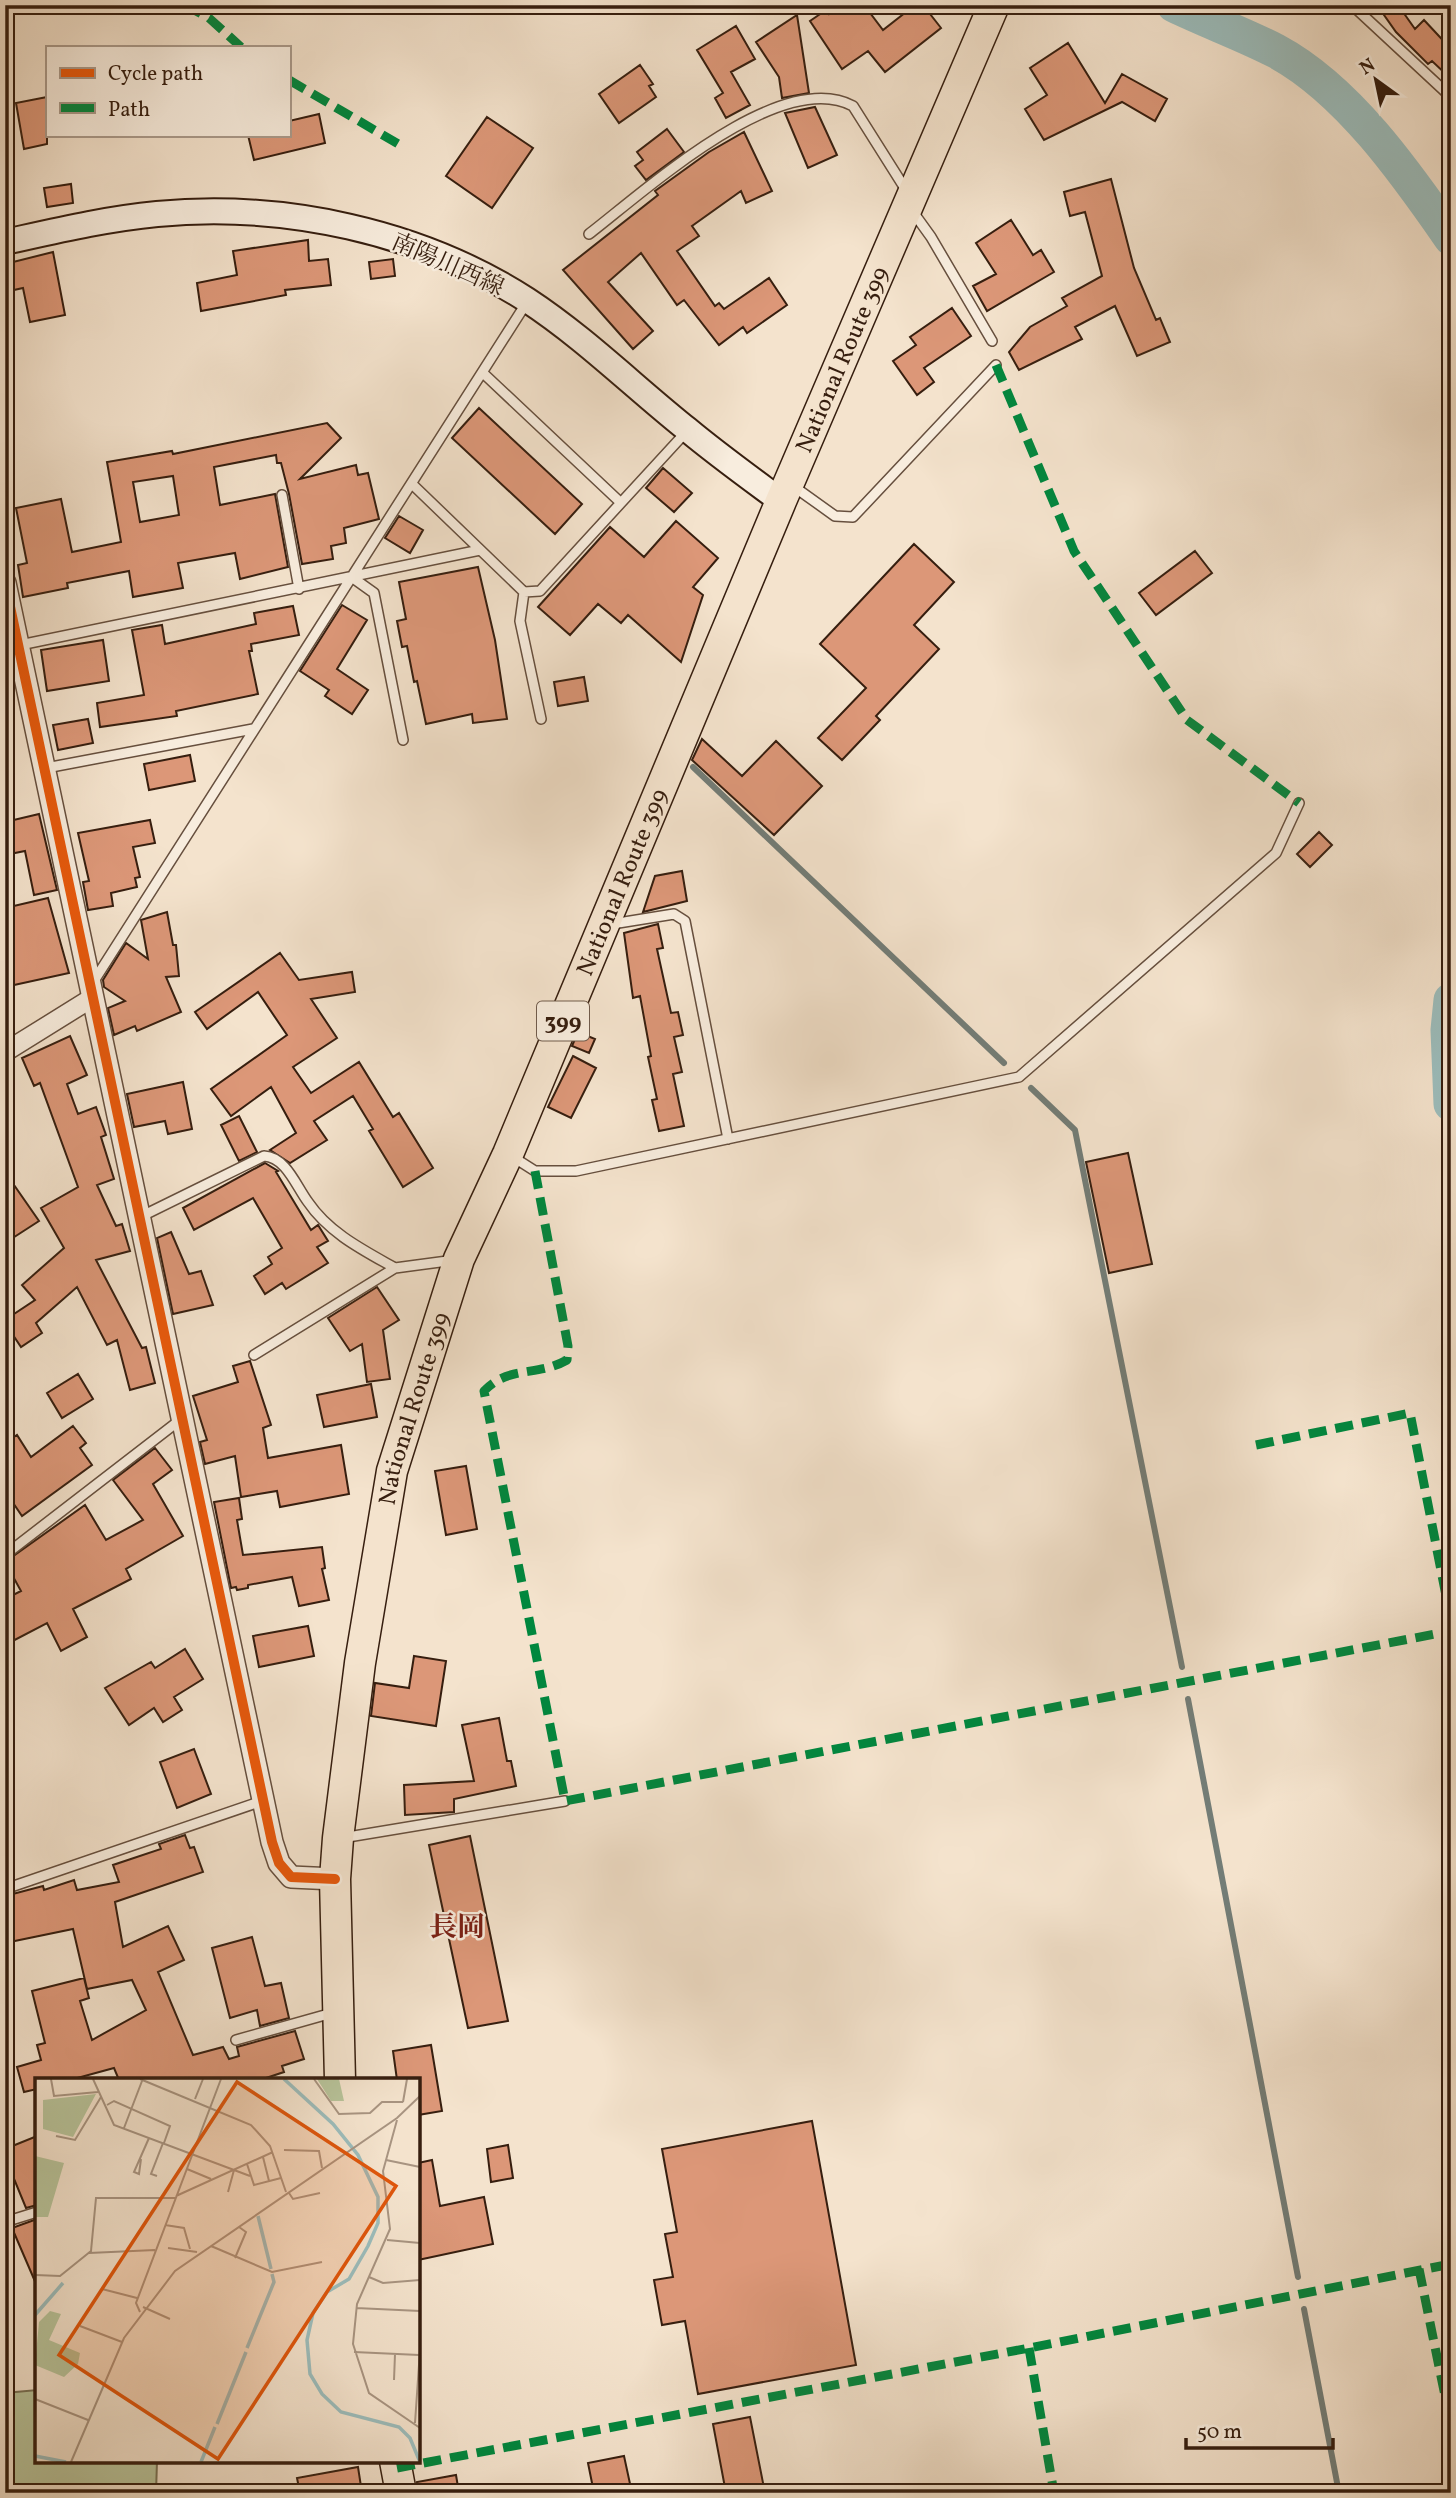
<svg xmlns="http://www.w3.org/2000/svg" width="1456" height="2498" viewBox="0 0 1456 2498" font-family="Vollkorn,'Noto Serif JP',serif">
	<rect width="100%" height="100%" fill="#f4e3cd"/>
	<filter id="stains"><feTurbulence type="fractalNoise" baseFrequency=".00286" numOctaves="4"/><feColorMatrix values="0 0 0 0 .2 0 0 0 0 .09 0 0 0 0 .02 0 0 0 .5 -.17"/></filter>
	<radialGradient id="worn" r=".72"><stop offset=".6" stop-color="#630" stop-opacity="0"/><stop offset="1" stop-color="#630" stop-opacity=".3"/></radialGradient>
	<path fill="#b8c49b" stroke="#777155" stroke-width="2" d="M 37,2390 L 37,2461 L 157,2461 L 156,2493 L 5,2493 L 5,2393 Z"/>
	<g fill="none" stroke-linecap="round" stroke-linejoin="round">
		<path stroke="#737d77" stroke-width="6" d="M 693,767 L 1004,1063
			M 1031,1088 L 1075,1130 L 1182,1667
			M 1188,1699 L 1298,2277
			M 1304,2309 L 1339,2493"/>
		<path stroke="#9cbdbc" stroke-width="35" d="M 1174,5 C 1207,21 1243,34 1276,51 C 1347,89 1406,173 1451,238
			M 1451,1000 L 1448,1030 L 1451,1104"/>
	</g>
	<path fill="#dc9778" stroke="#361e0f" stroke-width="2" fill-rule="evenodd" d="M 841,5 L 864,5 L 883,30 L 915,5 L 923,5 L 941,28 L 885,72 L 868,51 L 842,69 L 810,21 L 826,10 L 829,14 Z
		M 1377,5 L 1398,5 L 1415,29 L 1424,20 L 1451,49 L 1451,79 L 1432,61 L 1428,64 L 1396,32 Z
		M 797,15 L 809,93 L 782,98 L 779,77 L 756,42 Z
		M 736,26 L 755,59 L 731,72 L 750,105 L 726,118 L 715,98 L 723,93 L 697,50 Z
		M 1068,43 L 1105,103 L 1122,74 L 1167,99 L 1155,121 L 1122,102 L 1044,140 L 1025,109 L 1047,95 L 1030,68 Z
		M 640,65 L 653,84 L 649,86 L 656,97 L 619,123 L 599,94 Z
		M 47,97 L 47,144 L 24,149 L 16,103 Z
		M 815,107 L 837,155 L 808,168 L 785,113 Z
		M 319,114 L 325,143 L 254,160 L 248,135 L 289,135 L 289,121 Z
		M 487,117 L 533,148 L 492,208 L 446,176 Z
		M 667,129 L 684,152 L 646,180 L 635,166 L 643,160 L 637,152 Z
		M 744,132 L 772,191 L 746,203 L 741,191 L 692,226 L 699,236 L 677,251 L 715,306 L 719,303 L 724,309 L 769,278 L 787,305 L 747,333 L 743,327 L 719,345 L 684,300 L 677,305 L 641,253 L 608,282 L 653,331 L 633,349 L 563,270 L 658,195 L 655,191 L 709,152 Z
		M 1111,179 L 1134,268 L 1156,320 L 1160,318 L 1170,342 L 1137,356 L 1115,306 L 1075,327 L 1082,339 L 1019,370 L 1009,352 L 1030,327 L 1067,306 L 1062,298 L 1102,276 L 1085,212 L 1070,216 L 1064,192 Z
		M 71,184 L 73,203 L 47,207 L 44,188 Z
		M 1011,220 L 1033,255 L 1041,250 L 1054,272 L 987,311 L 973,286 L 996,274 L 976,243 Z
		M 308,240 L 309,261 L 328,259 L 331,285 L 285,290 L 286,295 L 201,311 L 197,283 L 237,275 L 233,251 Z
		M 53,252 L 65,315 L 30,322 L 23,288 L 5,292 L 5,264 Z
		M 393,259 L 395,276 L 371,279 L 369,262 Z
		M 952,308 L 971,336 L 924,368 L 934,382 L 917,395 L 893,361 L 916,345 L 910,337 Z
		M 479,408 L 582,504 L 555,534 L 452,438 Z
		M 327,423 L 341,438 L 300,479 L 356,465 L 358,475 L 368,473 L 379,519 L 344,528 L 346,543 L 331,546 L 333,559 L 302,564 L 289,494 L 281,463 L 277,463 L 276,455 L 214,467 L 220,505 L 275,494 L 288,567 L 240,579 L 235,553 L 178,563 L 183,588 L 133,597 L 129,571 L 67,583 L 68,588 L 23,597 L 18,565 L 27,563 L 16,508 L 61,499 L 72,552 L 121,542 L 107,462 L 172,451 L 173,454 ZM 173,476 L 179,515 L 140,522 L 133,482 Z
		M 663,468 L 692,493 L 674,512 L 646,488 Z
		M 399,516 L 423,530 L 410,553 L 385,538 Z
		M 676,521 L 718,558 L 693,587 L 703,595 L 681,662 L 628,615 L 621,623 L 598,604 L 570,635 L 538,607 L 610,527 L 644,557 Z
		M 914,544 L 954,582 L 914,625 L 939,649 L 876,716 L 880,720 L 842,760 L 818,738 L 866,688 L 820,644 Z
		M 1195,551 L 1212,573 L 1156,615 L 1139,593 Z
		M 478,567 L 495,640 L 507,719 L 473,723 L 472,714 L 426,724 L 417,681 L 414,682 L 407,646 L 402,647 L 397,621 L 406,619 L 399,582 Z
		M 342,605 L 367,620 L 337,669 L 368,690 L 352,714 L 325,696 L 329,690 L 300,671 Z
		M 293,606 L 299,635 L 251,644 L 252,651 L 249,651 L 258,694 L 176,711 L 177,716 L 100,727 L 97,703 L 144,695 L 132,630 L 162,625 L 165,644 L 256,624 L 254,613 Z
		M 103,640 L 109,681 L 47,691 L 41,650 Z
		M 584,677 L 588,701 L 558,706 L 554,682 Z
		M 88,719 L 93,743 L 58,750 L 53,725 Z
		M 702,739 L 742,776 L 776,741 L 822,786 L 774,835 L 692,760 Z
		M 190,755 L 195,781 L 149,790 L 144,764 Z
		M 39,814 L 57,890 L 34,895 L 25,851 L 5,855 L 5,822 Z
		M 150,820 L 155,843 L 133,847 L 140,877 L 135,878 L 137,887 L 111,893 L 113,906 L 88,910 L 83,882 L 89,881 L 78,833 Z
		M 1319,832 L 1332,845 L 1310,867 L 1297,854 Z
		M 682,871 L 687,901 L 643,912 L 655,876 Z
		M 48,898 L 69,973 L 5,987 L 5,908 Z
		M 167,912 L 173,945 L 176,945 L 179,976 L 166,977 L 181,1012 L 137,1031 L 135,1026 L 114,1035 L 108,1008 L 125,1001 L 104,987 L 103,980 L 126,943 L 148,959 L 141,920 Z
		M 658,924 L 663,948 L 657,949 L 671,1013 L 678,1012 L 683,1035 L 674,1037 L 682,1072 L 673,1074 L 684,1126 L 659,1131 L 652,1100 L 657,1099 L 648,1057 L 651,1056 L 640,996 L 633,998 L 624,933 Z
		M 280,953 L 299,980 L 352,972 L 355,992 L 311,999 L 337,1038 L 293,1067 L 311,1093 L 359,1062 L 393,1117 L 399,1113 L 433,1168 L 403,1187 L 369,1131 L 373,1129 L 353,1096 L 314,1121 L 327,1140 L 290,1163 L 270,1150 L 296,1133 L 271,1087 L 231,1116 L 211,1089 L 287,1035 L 258,992 L 207,1029 L 195,1012 Z
		M 578,1032 L 595,1039 L 589,1053 L 572,1046 Z
		M 70,1036 L 87,1075 L 67,1084 L 78,1114 L 96,1107 L 106,1135 L 101,1137 L 114,1179 L 97,1185 L 116,1226 L 122,1224 L 130,1251 L 96,1260 L 142,1348 L 146,1347 L 155,1383 L 130,1390 L 117,1340 L 107,1345 L 77,1287 L 36,1323 L 42,1333 L 21,1347 L 5,1323 L 5,1320 L 35,1300 L 22,1285 L 64,1248 L 41,1208 L 78,1187 L 40,1083 L 34,1086 L 22,1058 Z
		M 573,1056 L 596,1068 L 571,1118 L 548,1107 Z
		M 183,1082 L 192,1129 L 168,1134 L 165,1121 L 134,1127 L 127,1094 Z
		M 239,1116 L 257,1152 L 239,1161 L 221,1125 Z
		M 1128,1153 L 1152,1264 L 1109,1273 L 1086,1162 Z
		M 265,1163 L 278,1171 L 276,1172 L 311,1230 L 318,1225 L 328,1241 L 317,1247 L 328,1263 L 286,1289 L 282,1283 L 265,1294 L 254,1276 L 272,1264 L 268,1257 L 282,1248 L 253,1198 L 194,1230 L 183,1208 Z
		M 5,1172 L 39,1221 L 5,1243 Z
		M 171,1232 L 189,1274 L 201,1271 L 213,1305 L 173,1314 L 157,1238 Z
		M 377,1287 L 399,1320 L 383,1330 L 390,1379 L 367,1382 L 362,1344 L 350,1351 L 328,1318 Z
		M 250,1361 L 271,1425 L 263,1428 L 268,1458 L 341,1445 L 349,1494 L 280,1507 L 277,1491 L 241,1497 L 235,1456 L 205,1464 L 200,1442 L 207,1440 L 193,1396 L 238,1382 L 233,1366 Z
		M 78,1374 L 93,1399 L 62,1418 L 47,1393 Z
		M 371,1384 L 377,1417 L 324,1427 L 317,1395 Z
		M 73,1426 L 86,1443 L 80,1448 L 92,1465 L 22,1516 L 5,1491 L 5,1443 L 17,1435 L 31,1457 Z
		M 155,1448 L 172,1470 L 153,1484 L 183,1536 L 126,1569 L 131,1579 L 73,1609 L 87,1637 L 61,1651 L 47,1623 L 5,1645 L 5,1599 L 21,1591 L 5,1562 L 85,1505 L 106,1540 L 143,1520 L 113,1480 Z
		M 466,1466 L 477,1529 L 446,1535 L 435,1471 Z
		M 239,1498 L 242,1519 L 237,1520 L 243,1555 L 322,1547 L 325,1568 L 322,1569 L 329,1600 L 299,1606 L 292,1577 L 248,1585 L 248,1588 L 237,1590 L 236,1587 L 231,1588 L 214,1502 Z
		M 308,1626 L 314,1656 L 259,1667 L 253,1636 Z
		M 185,1649 L 203,1679 L 174,1697 L 182,1710 L 163,1722 L 154,1708 L 129,1725 L 105,1688 L 151,1662 L 155,1668 Z
		M 414,1656 L 446,1661 L 436,1726 L 371,1716 L 375,1683 L 409,1688 Z
		M 499,1718 L 507,1761 L 511,1761 L 516,1786 L 454,1799 L 454,1812 L 405,1815 L 404,1785 L 474,1781 L 462,1725 Z
		M 194,1749 L 211,1794 L 177,1808 L 160,1762 Z
		M 185,1835 L 190,1848 L 194,1847 L 203,1872 L 115,1902 L 123,1947 L 168,1926 L 184,1960 L 158,1972 L 193,2055 L 223,2047 L 229,2059 L 239,2056 L 237,2047 L 295,2031 L 304,2059 L 282,2066 L 284,2072 L 260,2080 L 119,2080 L 114,2068 L 70,2080 L 37,2080 L 37,2089 L 24,2092 L 17,2067 L 41,2060 L 37,2045 L 45,2043 L 32,1991 L 84,1978 L 89,1998 L 80,2001 L 92,2040 L 146,2010 L 132,1980 L 87,1989 L 73,1929 L 5,1943 L 5,1896 L 43,1886 L 44,1890 L 74,1880 L 77,1890 L 119,1882 L 113,1865 L 161,1849 L 159,1844 Z
		M 470,1836 L 508,2021 L 468,2028 L 429,1845 Z
		M 252,1937 L 265,1986 L 281,1983 L 289,2018 L 260,2026 L 257,2010 L 230,2018 L 212,1948 Z
		M 431,2045 L 442,2111 L 418,2115 L 418,2080 L 397,2080 L 393,2051 Z
		M 812,2121 L 856,2365 L 698,2394 L 685,2321 L 662,2325 L 654,2280 L 673,2277 L 665,2234 L 677,2232 L 662,2149 Z
		M 37,2136 L 37,2205 L 26,2208 L 5,2157 L 5,2149 Z
		M 508,2145 L 513,2178 L 491,2182 L 487,2149 Z
		M 432,2160 L 440,2206 L 484,2197 L 493,2244 L 418,2260 L 418,2163 Z
		M 37,2219 L 37,2286 L 12,2228 Z
		M 750,2417 L 765,2493 L 726,2493 L 713,2424 Z
		M 624,2456 L 632,2493 L 594,2493 L 588,2463 Z
		M 358,2467 L 362,2493 L 300,2493 L 297,2478 Z
		M 456,2475 L 459,2493 L 418,2493 L 417,2482 Z"/>
	<g fill="none" stroke-linecap="round" stroke-linejoin="round">
		<g stroke="#664f3e" stroke-width="12">
			<path id="service" d="M 1352,5 L 1451,97
				M 913,212 L 931,237 L 992,341
				M 589,234 C 645,191 780,67 853,106 L 906,190
				M 483,373 L 620,502
				M 412,484 L 524,592 L 540,591 L 686,432
				M 793,486 L 835,516 L 853,517 L 996,365
				M 282,495 L 299,589
				M 353,578 L 374,593 L 403,740
				M 524,592 L 520,621 L 541,719
				M 20,645 L 480,550
				M 46,768 L 253,729
				M 612,924 L 674,914 L 685,921 L 728,1139
				M 92,984 L 527,302
				M 513,1157 L 535,1171 L 576,1171 L 1019,1077 L 1276,853 L 1299,803
				M 140,1217 L 264,1156 C 286,1157 296,1186 308,1202 C 329,1233 363,1250 395,1268
				M 254,1355 L 395,1268 L 455,1260
				M 5,1555 L 180,1420
				M 342,1838 L 565,1801
				M 5,1889 L 262,1801
				M 236,2040 L 332,2013
				M 8,2221 L 37,2212"/>
		</g>
		<g stroke="#664f3e" stroke-width="21">
			<path id="minor" d="M 5,1052 L 92,998"/>
		</g>
		<g stroke="#664f3e" stroke-width="24">
			<path id="tertiary" d="M 5,583 L 272,1842 L 279,1863 L 291,1877 L 335,1879"/>
		</g>
		<g stroke="#361e0f" stroke-width="28">
			<path id="secondary" d="M 5,242 C 55,231 105,219 157,214 C 283,202 420,231 527,300 C 585,338 634,387 688,430 C 718,455 750,478 781,501"/>
		</g>
		<g stroke="#361e0f" stroke-width="33">
			<g id="trunk">
				<path id="s1" d="M 340,2080 L 335,1879 L 338,1838 L 360,1663 L 392,1471 L 459,1259 L 508,1154 L 781,501 L 994,5"/>
				<path d="M 395,2461 L 401,2493"/>
			</g>
		</g>
		<use href="#service" stroke="#f8edde" stroke-width="9"/>
		<use href="#minor" stroke="#f8edde" stroke-width="18"/>
		<use href="#tertiary" stroke="#f8edde" stroke-width="21"/>
		<use href="#secondary" stroke="#f8edde" stroke-width="24"/>
		<use href="#trunk" stroke="#f4e3cd" stroke-width="30"/>
		<path stroke="#00873e" stroke-width="9" stroke-dasharray="18 9" stroke-linecap="butt" d="M 185,5 L 209,18 L 241,47
			M 289,80 L 400,145
			M 996,365 L 1074,551 L 1187,720 L 1299,803
			M 535,1171 L 568,1346 L 567,1360 C 537,1377 509,1365 484,1391 L 565,1801 L 1451,1631
			M 1256,1445 L 1410,1413 L 1451,1621
			M 1419,2269 L 1451,2425
			M 1029,2348 L 1054,2493
			M 397,2468 L 1029,2348 L 1451,2264"/>
		<g stroke="#f8edde" stroke-width="15">
			<path id="cycleway" d="M 5,583 L 272,1842 L 279,1863 L 291,1877 L 335,1879"/>
		</g>
		<use href="#cycleway" stroke="#e8590c" stroke-width="10"/>
	</g>
	<g text-anchor="middle" stroke-width="5" stroke-linejoin="round" paint-order="stroke">
		<rect fill="#f8edde" stroke="#705c4d" stroke-width="2" x="537" y="1001.5" width="52" height="39" rx="5"/>
		<g font-size="23" font-weight="bold" fill="#361e0f">
			<text x="563" y="1029">399</text>
		</g>
		<g font-size="24" fill="#361e0f" stroke="#f8edde">
			<text transform="translate(448 264) rotate(24)" y="8">南陽川西線</text>
			<text dy="8" stroke="none"><textPath href="#s1" startOffset="1813">National Route 399</textPath></text>
			<text dy="8" stroke="none"><textPath href="#s1" startOffset="1246">National Route 399</textPath></text>
			<text dy="8" stroke="none"><textPath href="#s1" startOffset="679">National Route 399</textPath></text>
		</g>
		<g font-size="28" font-weight="bold" fill="#7a1f14" stroke="#f8edde">
			<text x="457" y="1936">長岡</text>
		</g>
	</g>
	<g transform="translate(35 2078)">
		<rect width="385" height="385" fill="#f4e3cd"/>
		<path d="M 282,1 L 304,1 L 309,23 L 296,23 ZM 61,16 L 38,59 L 8,51 L 8,22 ZM 0,78 L 29,85 L 13,139 L 0,139 ZM 15,233 L 26,236 L 14,262 L 45,275 L 43,286 L 29,299 L 0,287 L 4,244 Z" fill="#b8c49b"/>
		<path fill="none" stroke="#9cbdbc" stroke-width="3.5" d="M 249,1 L 298,46 L 323,77 L 343,119 L 343,145 L 333,168 L 314,201 L 292,214 L 278,235 L 272,262 L 275,296 L 287,316 L 306,334 L 364,349 L 375,360 L 385,384M 223,138 L 236,191M 0,237 L 28,205M 212,270 L 239,204 L 237,196M 182,346 L 211,274M 0,378 L 31,384M 166,384 L 180,349"/>
		<path fill="none" stroke="#a89481" stroke-width="2" d="M 16,1 L 19,18 L 63,14M 58,1 L 79,47 L 215,98M 105,1 L 216,47 L 235,68 L 251,114M 279,1 L 304,36 L 335,35 L 347,24 L 368,24M 160,21 L 168,1M 368,24 L 372,1M 72,27 L 79,23 L 135,48 L 129,65M 362,42 L 348,93 L 355,151 L 322,226 L 318,266 L 334,315 L 385,350M 89,50 L 107,3M 21,58 L 40,62 L 66,19M 249,72 L 284,73 L 287,90M 228,79 L 234,103M 106,81 L 104,96 L 99,94 L 114,60M 351,82 L 385,89M 212,86 L 219,107 L 246,100M 152,91 L 176,101M 122,98 L 116,96 L 128,65M 193,114 L 199,92M 254,115 L 258,121 L 285,115M 141,118 L 238,74M 130,147 L 149,150 L 155,171M 352,162 L 385,165M 176,168 L 237,194 L 287,184M 133,170 L 162,174M 54,175 L 120,172M 200,180 L 211,154 L 204,149M 0,197 L 25,198 L 56,173 L 61,120 L 141,120M 334,199 L 348,205 L 385,202M 67,211 L 102,220M 108,229 L 135,241M 321,230 L 385,233M 105,234 L 101,225 L 186,1M 45,248 L 87,264M 319,274 L 384,277M 359,302 L 360,276M 0,321 L 53,342M 380,345 L 385,272M 36,384 L 89,260 L 140,193 L 362,40 L 385,18"/>
		<path fill="#df560c" fill-opacity="0.15" stroke="#df560c" stroke-width="3.5" d="M 202,4 L 361,108 L 183,381 L 24,277 Z"/>
		<rect width="385" height="385" fill="none" stroke="#361e0f" stroke-width="3.5"/>
	</g>
	<rect width="1456" height="2498" fill="none" stroke="#f4e3cd" stroke-width="28"/>
	<rect x="7" y="7" width="1442" height="2484" fill="none" stroke="#361e0f" stroke-width="3.5"/>
	<rect x="14" y="14" width="1428" height="2470" fill="none" stroke="#361e0f" stroke-width="2"/>
	<rect x="46" y="46" width="245" height="91" fill="#f8edde" stroke="#aa9a8b" stroke-width="2"/>
	<rect x="60" y="68" width="35" height="10" fill="#e8590c" stroke="#aa9a8b" stroke-width="2"/>
	<text x="108" y="80" font-size="21" fill="#361e0f">Cycle path</text>
	<rect x="60" y="103" width="35" height="10" fill="#00873e" stroke="#aa9a8b" stroke-width="2"/>
	<text x="108" y="116" font-size="21" fill="#361e0f">Path</text>
	<g transform="translate(1376 80) rotate(327)" stroke="#f8edde" stroke-width="5" paint-order="stroke">
	<path d="M0-5L12 26L0 18L-12 26Z" fill="#361e0f"/>
	<text y="-10" font-size="19" font-weight="bold" text-anchor="middle" fill="#361e0f">N</text>
	</g>
	<path d="M1186 2438v10h147v-10" fill="none" stroke="#361e0f" stroke-width="3.5"/>
	<text x="1197" y="2438" font-size="21" fill="#361e0f" stroke="#f8edde" stroke-width="5" paint-order="stroke">50 m</text>
	<rect width="100%" height="100%" filter="url(#stains)"/>
	<rect width="100%" height="100%" fill="url(#worn)"/>
</svg>
